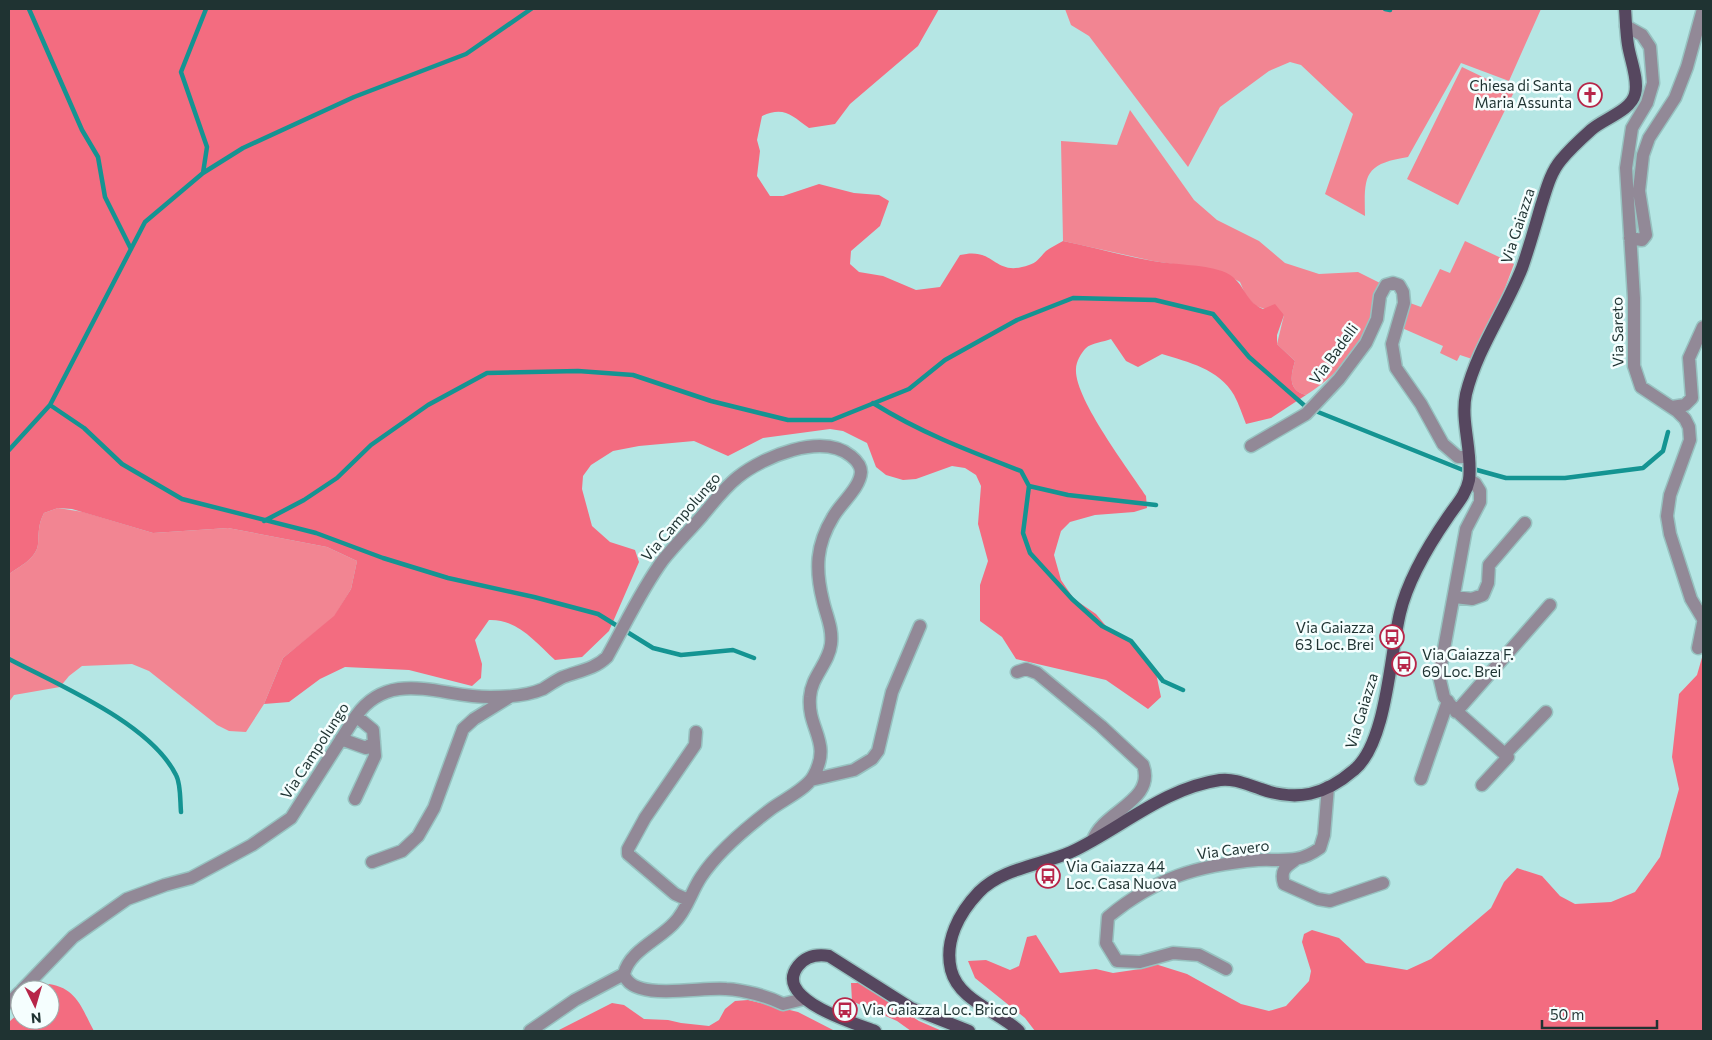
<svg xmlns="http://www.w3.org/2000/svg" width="1712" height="1040" viewBox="0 0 1712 1040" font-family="Commissioner,sans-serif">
	<rect width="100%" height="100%" fill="#b5e6e4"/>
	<path fill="#f28592" d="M 1065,9 L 1541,9 L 1509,81 L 1461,63 L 1408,157 C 1364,164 1364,175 1365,216 L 1325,194 L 1353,114 L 1301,65 L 1290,62 L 1269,71 L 1220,107 L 1188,167 L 1089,36 L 1071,25 Z
		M 1462,67 L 1514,92 L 1458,205 L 1407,179 Z
		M 1130,110 L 1194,200 L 1217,220 L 1259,241 L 1285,263 L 1319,274 L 1358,272 L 1380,283 C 1372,300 1373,313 1368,327 C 1356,356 1331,379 1306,395 C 1287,390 1291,375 1295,361 L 1277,344 L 1284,315 L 1256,306 L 1246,296 L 1240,282 L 1220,271 L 1153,261 L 1063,241 L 1061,141 L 1117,145 Z
		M 1465,241 L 1514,264 L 1502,296 L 1472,359 L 1460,355 L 1457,361 L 1440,353 L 1443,346 L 1402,328 L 1410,303 L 1421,307 L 1440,269 L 1450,273 Z
		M 58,508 L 83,512 L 153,533 L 228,528 L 327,547 L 357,561 L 351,589 L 334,617 L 283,658 L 264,704 L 246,732 L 229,731 L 217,725 L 149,671 L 132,664 L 82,666 L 69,676 L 60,687 L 14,695 L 9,702 L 9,574 C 19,567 37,558 38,544 C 39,531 38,525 44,513 Z"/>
	<path fill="#f36c80" d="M 9,9 L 939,9 L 918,46 L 850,104 L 835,124 L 809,128 C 791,115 784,106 762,116 L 757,140 L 760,151 L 757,176 L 770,196 L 783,196 L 819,184 L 854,193 L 879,195 L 889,201 L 880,226 L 851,251 L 850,264 L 859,272 L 883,276 L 916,290 L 940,287 L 960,255 C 996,246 993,278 1029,265 C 1038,262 1040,257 1046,251 C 1051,247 1058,244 1063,241 C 1093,247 1123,256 1153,261 C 1175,265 1201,264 1222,271 C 1246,280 1242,300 1263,309 L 1275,304 L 1284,315 L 1277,335 L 1277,344 L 1295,361 C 1291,375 1287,390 1306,395 L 1271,418 L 1246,424 C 1242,414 1239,404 1234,395 C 1219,369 1188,362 1162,354 L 1138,367 L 1126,361 L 1111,339 C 1104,342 1091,343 1086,348 C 1081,353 1076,362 1076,369 C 1074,398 1129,470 1146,496 L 1147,508 L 1134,512 L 1095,515 L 1070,522 L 1061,531 L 1054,555 L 1061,580 L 1074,599 L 1096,614 L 1111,632 L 1133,643 L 1156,673 L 1161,697 L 1148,709 L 1106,680 L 1016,659 L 1002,637 L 980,621 L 980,585 L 988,561 L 978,524 L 981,486 L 976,475 L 965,468 L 952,466 L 916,479 L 903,480 L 886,475 L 876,467 L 867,443 L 843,431 L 830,429 L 763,438 L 728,456 L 694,441 L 639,446 L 613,451 L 591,465 L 583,476 L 582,489 L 592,526 L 610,542 L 635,550 L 639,562 L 609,631 L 582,657 L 555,660 C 535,642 518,619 489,620 L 475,640 L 482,664 L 481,678 L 472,686 L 409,670 L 345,667 L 320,679 L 289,702 L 264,704 L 283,658 L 334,616 L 351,589 L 357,561 L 327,547 L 228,528 L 153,533 L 72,509 L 58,508 L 44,513 C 38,525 39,531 38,544 C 37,558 19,567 9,574 Z
		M 1703,654 L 1703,1031 L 1035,1031 L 1025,1018 L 975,978 L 968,961 L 986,960 L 1010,970 L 1019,966 L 1027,937 L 1036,935 L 1060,973 L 1096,969 L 1113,973 L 1140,969 L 1152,963 L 1187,974 L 1241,1004 L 1269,1011 L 1286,1006 L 1309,981 L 1311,971 L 1302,942 L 1304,934 L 1312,930 L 1339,938 L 1366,963 L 1407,970 L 1431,959 L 1491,908 L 1504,882 L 1517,868 L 1542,876 L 1560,896 L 1575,904 L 1611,902 L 1635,892 L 1660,857 L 1679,789 L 1672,757 L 1679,694 L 1697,675 Z
		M 851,983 L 860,983 L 919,1021 L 942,1031 L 911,1031 L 897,1021 L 852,1001 Z
		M 49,984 C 77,988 82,1009 94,1031 L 9,1031 L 9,1022 L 20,1012 L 20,1020 L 50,1020 L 50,990 L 43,990 Z
		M 748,1000 L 798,1012 L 835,1031 L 557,1031 L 612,1003 L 624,1005 L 644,1019 L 668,1020 L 681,1023 L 709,1026 L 719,1020 L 725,1009 L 735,1001 Z"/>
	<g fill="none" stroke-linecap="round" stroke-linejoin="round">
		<path stroke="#149492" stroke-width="4.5" d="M 29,9 L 82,130 L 98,157 L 105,197 L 131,249
			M 1385,9 L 1390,10
			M 203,173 L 207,147 L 181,72 L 206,9
			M 873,403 C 921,433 969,451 1021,471 L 1029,486 L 1023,533 L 1030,553 L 1072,599 L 1102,626 L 1131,641 L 1163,681 L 1183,690
			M 50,405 L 84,428 L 122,464 L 182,499 L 316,533 L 383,558 L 448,578 L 534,597 L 598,614 L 653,648 L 681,655 L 733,650 L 754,658
			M 1318,412 L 1463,470
			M 9,450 L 50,405 L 145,222 L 203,173 L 243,148 L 354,97 L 466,54 L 531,9
			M 1477,470 L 1506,478 L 1565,478 L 1643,468 L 1663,451 L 1668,432
			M 1029,486 L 1068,495 L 1156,505
			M 264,521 L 304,500 L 337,478 L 371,445 L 428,405 L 487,373 L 578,371 L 633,375 L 711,401 L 788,420 L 832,420 L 909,389 L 945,360 L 1017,320 L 1073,298 L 1155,300 L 1213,314 L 1249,357 L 1305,406
			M 9,659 C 58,685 150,723 176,775 C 181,784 180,801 181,812"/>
		<g stroke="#97c2c0" stroke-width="15">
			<path id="minor" d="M 1626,26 L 1642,35 L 1650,47 L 1653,83 L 1647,103 L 1632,128 L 1626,168 L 1634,298 L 1634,366 L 1641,387 L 1677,411 L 1685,419 L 1689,427 L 1690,440 L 1670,495 L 1667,516 L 1670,534 L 1691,599 L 1703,619
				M 1630,238 L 1642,240 L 1646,235 L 1639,191 L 1643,155 L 1649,138 L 1675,98 L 1687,67 L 1703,9
				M 1672,407 L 1685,405 L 1692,398 L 1689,358 L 1703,327
				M 1251,446 L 1306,414 L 1339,379 L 1366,343 L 1377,319 L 1380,296 L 1386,285 L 1393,283 L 1399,285 L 1403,292 L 1404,303 L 1392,344 L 1396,368 L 1421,404 L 1443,444 L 1458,457 L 1469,457
				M 1469,480 L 1475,483 L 1480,491 L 1480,502 L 1466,529 L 1439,676 L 1444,697 L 1454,709 L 1508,757 L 1482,785
				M 1455,597 L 1472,599 L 1483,595 L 1488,583 L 1489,565 L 1525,523
				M 1698,648 L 1703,623
				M 1017,672 L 1026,669 L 1037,673 L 1101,726 L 1143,765 C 1156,801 1103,811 1093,840
				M 1456,712 L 1550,605
				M 341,739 L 366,748 L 374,742
				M 1505,754 L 1546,712
				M 1421,779 L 1448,701
				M 811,780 L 854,770 L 872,759 L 878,751 L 892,692 L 920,626
				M 355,799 L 375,756 L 373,730 L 356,716
				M 1295,860 C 1285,867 1280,871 1284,884 L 1318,899 L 1330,901 L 1383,883
				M 372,862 L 402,851 L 418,836 L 434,808 L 463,729 L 474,719 L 508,698
				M 688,900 L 675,894 L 628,854 L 628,849 L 645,818 L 695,745 L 696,732
				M 1226,969 L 1199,955 L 1173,953 L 1140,962 L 1117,961 L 1106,943 L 1108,917 C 1155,878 1198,865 1258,860 C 1284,859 1298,864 1320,848 L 1324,835 L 1328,787
				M 22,990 L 73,937 L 127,899 L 165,885 L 191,878 L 252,845 L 291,818 L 356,716 C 391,667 443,698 491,697 C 508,697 527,696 543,689 C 550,685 556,680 563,677 C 579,671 595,669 607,657 C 625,625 641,590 663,560 C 675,545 689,531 702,516 C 713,503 724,488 738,477 C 763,457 822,432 851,456 C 856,460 861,465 861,472 C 860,488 841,503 833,517 C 816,545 815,569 823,601 C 826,615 833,628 831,644 C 829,663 811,677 810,697 C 807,730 833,742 813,777 C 805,790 783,800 771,809 C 746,828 718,851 701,877 C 691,892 687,910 674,923 C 660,939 629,951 624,974 C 632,1003 703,986 726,989 C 744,990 767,996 783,1004 L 804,999
				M 9,1003 L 20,992
				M 530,1031 L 575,1000 L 624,974"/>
		</g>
		<g stroke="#97c2c0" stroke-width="15">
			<path id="major" d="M 875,1031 C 854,1023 772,999 798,966 C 806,956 817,954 829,956 L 911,1008 L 969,1031
				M 1019,1031 C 998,1011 959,1001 951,970 C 944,941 959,913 979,892 C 1002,868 1042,865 1071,852 C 1120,829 1164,788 1220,780 C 1234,778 1248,785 1261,789 C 1297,802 1325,795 1354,770 C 1387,743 1390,654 1400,613 C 1408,579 1428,546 1448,517 C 1456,505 1466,495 1469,480 C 1473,452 1460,421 1466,394 C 1477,349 1505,311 1522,268 C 1529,248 1535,227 1541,206 C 1546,191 1550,173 1561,160 C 1570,149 1581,139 1591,130 C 1603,119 1631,111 1635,94 C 1639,80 1630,59 1628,45 C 1626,33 1626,21 1625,9"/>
		</g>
		<use href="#minor" stroke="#928997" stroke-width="12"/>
		<use href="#major" stroke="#56475f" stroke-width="12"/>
	</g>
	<defs>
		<g id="church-ring" transform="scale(1.25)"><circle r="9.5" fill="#f5fefe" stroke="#b72649" stroke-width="1.5"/><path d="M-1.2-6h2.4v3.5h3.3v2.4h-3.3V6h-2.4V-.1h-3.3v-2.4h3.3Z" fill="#b72649"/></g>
		<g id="bus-ring" transform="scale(1.25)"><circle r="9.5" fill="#f5fefe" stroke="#b72649" stroke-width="1.5"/><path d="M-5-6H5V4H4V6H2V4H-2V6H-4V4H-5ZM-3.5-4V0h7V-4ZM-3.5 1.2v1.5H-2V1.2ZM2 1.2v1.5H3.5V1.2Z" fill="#b72649"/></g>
	</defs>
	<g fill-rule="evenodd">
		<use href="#church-ring" x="1590" y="95"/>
		<use href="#bus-ring" x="1392" y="637"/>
		<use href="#bus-ring" x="1404" y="664"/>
		<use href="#bus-ring" x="1048" y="876"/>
		<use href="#bus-ring" x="845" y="1010"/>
	</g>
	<g text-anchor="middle" stroke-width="5" stroke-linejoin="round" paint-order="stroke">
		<g font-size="15" fill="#1f3332" stroke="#f5fefe" text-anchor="start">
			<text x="1572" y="91" text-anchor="end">Chiesa di Santa<tspan x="1572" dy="17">Maria Assunta</tspan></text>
			<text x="1374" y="633" text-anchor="end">Via Gaiazza<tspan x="1374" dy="17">63 Loc. Brei</tspan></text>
			<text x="1422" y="660">Via Gaiazza F.<tspan x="1422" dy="17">69 Loc. Brei</tspan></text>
			<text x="1066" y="872">Via Gaiazza 44<tspan x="1066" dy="17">Loc. Casa Nuova</tspan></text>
			<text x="862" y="1015">Via Gaiazza Loc. Bricco</text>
		</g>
		<g font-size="15" fill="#1f3332" stroke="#f5fefe">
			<text transform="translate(1518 226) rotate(-72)" y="5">Via Gaiazza</text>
			<text transform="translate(1618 332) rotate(-91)" y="5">Via Sareto</text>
			<text transform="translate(1334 354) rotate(-54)" y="5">Via Badelli</text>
			<text transform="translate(681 517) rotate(-49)" y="5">Via Campolungo</text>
			<text transform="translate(1362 711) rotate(-73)" y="5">Via Gaiazza</text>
			<text transform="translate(315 751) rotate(-57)" y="5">Via Campolungo</text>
			<text transform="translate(1233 850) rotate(-7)" y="5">Via Cavero</text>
		</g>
	</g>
	<rect width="1712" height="1040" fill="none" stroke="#1f3332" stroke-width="20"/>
	<g transform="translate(35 1005) rotate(175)"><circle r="24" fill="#f5fefe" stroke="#9fadac"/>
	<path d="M0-4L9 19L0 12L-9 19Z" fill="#b72649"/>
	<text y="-8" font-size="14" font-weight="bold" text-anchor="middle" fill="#1f3332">N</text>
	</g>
	<path d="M1542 1020v8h115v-8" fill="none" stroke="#1f3332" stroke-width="2.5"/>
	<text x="1550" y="1020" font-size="15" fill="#1f3332" stroke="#f5fefe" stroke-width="4" paint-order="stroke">50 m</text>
</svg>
